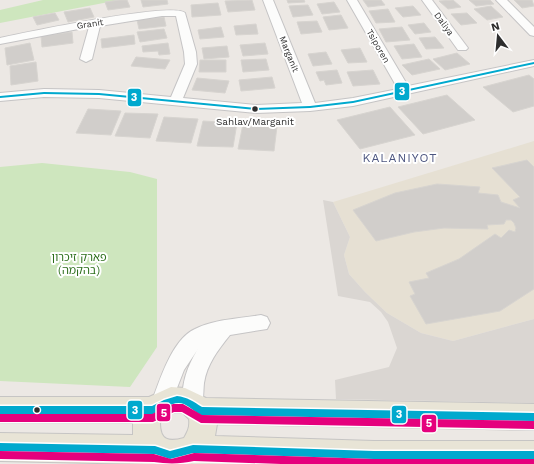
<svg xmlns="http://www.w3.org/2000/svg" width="534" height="464" viewBox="0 0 534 464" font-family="'Work Sans','Noto Sans Hebrew',sans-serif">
	<rect width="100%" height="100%" fill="#ece8e4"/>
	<path fill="#e6e0d3" d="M 534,141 L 534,319 L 453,341 L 421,333 L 387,313 L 365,292 L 349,274 L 344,255 L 350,237 L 333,202 Z"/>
	<path fill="#cee6be" d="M 43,0 L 119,0 L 0,23 L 0,10 Z
		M 42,163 L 130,172 L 157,179 L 157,347 L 130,387 L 0,381 L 0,167 Z"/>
	<path fill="#dad6d2" d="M 323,200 L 333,202 L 350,237 L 344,255 L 349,274 L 365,292 L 387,313 L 421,333 L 453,341 L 534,319 L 534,403 L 336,399 L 335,380 L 389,367 L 397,348 L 388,322 L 381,312 L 370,302 L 338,296 Z"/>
	<path fill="#d1cecb" stroke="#d7d4d0" d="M 119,0 L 127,0 L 130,7 L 108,10 L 105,2 Z
		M 141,0 L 167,0 L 168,4 L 143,7 Z
		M 252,0 L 255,10 L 228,12 L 225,1 Z
		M 287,0 L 304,0 L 305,2 L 288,3 Z
		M 363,0 L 381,0 L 385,5 L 368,7 Z
		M 453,0 L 461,7 L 448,9 L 439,1 Z
		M 469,0 L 490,0 L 494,4 L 476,6 Z
		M 514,0 L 532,0 L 534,6 L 522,8 Z
		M 334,2 L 340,12 L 322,14 L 317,4 Z
		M 218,3 L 221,15 L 192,17 L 191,5 Z
		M 308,5 L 313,15 L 293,17 L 289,6 Z
		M 413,6 L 421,15 L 403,17 L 395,8 Z
		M 491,6 L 503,17 L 487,20 L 474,9 Z
		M 90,8 L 94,17 L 68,22 L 64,12 Z
		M 388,9 L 395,22 L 376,23 L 369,11 Z
		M 55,13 L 59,20 L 37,25 L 33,17 Z
		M 467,13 L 477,23 L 461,25 L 451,14 Z
		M 341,15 L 348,28 L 329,30 L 323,17 Z
		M 164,17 L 166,26 L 139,29 L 137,20 Z
		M 317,21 L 322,32 L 301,34 L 297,22 Z
		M 424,23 L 431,32 L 415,34 L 408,25 Z
		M 256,24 L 258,34 L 236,35 L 234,26 Z
		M 221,27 L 224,37 L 200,39 L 198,30 Z
		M 402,27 L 410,40 L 386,42 L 379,29 Z
		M 164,29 L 167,38 L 140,42 L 137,32 Z
		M 72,32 L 73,43 L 42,47 L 41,36 Z
		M 134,35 L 135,44 L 102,48 L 101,39 Z
		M 435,37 L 444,48 L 426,49 L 419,38 Z
		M 30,43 L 34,60 L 7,65 L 5,48 Z
		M 168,43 L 170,54 L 159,55 L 158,51 L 143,52 L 142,46 Z
		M 265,43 L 268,54 L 243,56 L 240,45 Z
		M 414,44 L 422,57 L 402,59 L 394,46 Z
		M 227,46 L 229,57 L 204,59 L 202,48 Z
		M 360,48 L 367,62 L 348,63 L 341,50 Z
		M 326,52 L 332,64 L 313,66 L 308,54 Z
		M 457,53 L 470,64 L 445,70 L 433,59 Z
		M 136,57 L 170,60 L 165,69 L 131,66 Z
		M 266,59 L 269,70 L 243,72 L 241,60 Z
		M 429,59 L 440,69 L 412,75 L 402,65 Z
		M 200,60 L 226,60 L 226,72 L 199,72 Z
		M 36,62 L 38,81 L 11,85 L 10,66 Z
		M 337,70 L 342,83 L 326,85 L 324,80 L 320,81 L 316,72 Z
		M 373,70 L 380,84 L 353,86 L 347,72 Z
		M 529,75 L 534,79 L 534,106 L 513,112 L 483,87 Z
		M 272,77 L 275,88 L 241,91 L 239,80 Z
		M 197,78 L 229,81 L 225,93 L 192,90 Z
		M 447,95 L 475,120 L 423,134 L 398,107 Z
		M 390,107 L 415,135 L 360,149 L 337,120 Z
		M 88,109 L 121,111 L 111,135 L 76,133 Z
		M 125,113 L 158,114 L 150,138 L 115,136 Z
		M 164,117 L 198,119 L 191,143 L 156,141 Z
		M 203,121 L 237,123 L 233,147 L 197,146 Z
		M 243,124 L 277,126 L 274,151 L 238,149 Z
		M 527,160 L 534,167 L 534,289 L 500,311 L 426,324 L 410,296 L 415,294 L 409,282 L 429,278 L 426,273 L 459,259 L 495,234 L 501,238 L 509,230 L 515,232 L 516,228 L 514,223 L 511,220 L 506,220 L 504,224 L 487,225 L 488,229 L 444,228 L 414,232 L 376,241 L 353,210 L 395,193 L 437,184 L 480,187 L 478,193 L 498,195 L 501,202 L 520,208 L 513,200 L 520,197 L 492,168 Z"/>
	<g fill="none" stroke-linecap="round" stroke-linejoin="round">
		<g stroke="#c5c4c5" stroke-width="2">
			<path id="minor" d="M 263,0 L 273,0 L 315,103 L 353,98 L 398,89 L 347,0 L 357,0 L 408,86 L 534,60 L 534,66 L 353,106 L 310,111 L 256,113 L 99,98 L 44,97 L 0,101 L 0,93 L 44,89 L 99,90 L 171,97 L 185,64 L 184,52 L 176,16 L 162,16 L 100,26 L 92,59 L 86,62 L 80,59 L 89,27 L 0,44 L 0,38 C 23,33 175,1 185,13 L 196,52 L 197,64 L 183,98 L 256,105 L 302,103 Z
				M 422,0 L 432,0 L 468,48 L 466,50 L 458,50 Z
				M 496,0 L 507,0 L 534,27 L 534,36 L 530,35 Z
				M 261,315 L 267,317 L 270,323 L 267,329 L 230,335 C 218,350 207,364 204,383 C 203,392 204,402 200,411 L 193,414 L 186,411 C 177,391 188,363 200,346 L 184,370 L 168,411 L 161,414 L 154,411 L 151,404 C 159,382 172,339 195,329 C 215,319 239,319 261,315 Z"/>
		</g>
		<g stroke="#c6c5c4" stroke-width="2">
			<path id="major" d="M 171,387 L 185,388 L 206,398 L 534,404 L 534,430 L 217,424 L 215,436 L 374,441 L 534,441 L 534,464 L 145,464 L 0,461 L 0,433 L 133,435 L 133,423 L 0,423 L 0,397 L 149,397 ZM 173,413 L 183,413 L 189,419 C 190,427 188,431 184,438 C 169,442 160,441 160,423 L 164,418 Z"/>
		</g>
		<use href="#minor" fill="#fcfcfb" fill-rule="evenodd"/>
		<use href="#major" fill="#e8e4d6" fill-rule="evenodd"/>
		<g stroke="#fff" stroke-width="3">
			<path id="bus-1" d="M 534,62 L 534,64 L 353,103 L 310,108 L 256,110 L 99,95 L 44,94 L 0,98 L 0,96 L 44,92 L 99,93 L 256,108 L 310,106 L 353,101 Z
				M 177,396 C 187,397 194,402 202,407 L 534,413 L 534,421 L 201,415 C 195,412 190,407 184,404 C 173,400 163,410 153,414 L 0,414 L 0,406 L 152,406 L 164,400 Z
				M 0,443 L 155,446 L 170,451 L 193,445 L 374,451 L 534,451 L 534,459 L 374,459 L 193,453 L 170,459 L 155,454 L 0,451 Z"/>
		</g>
		<g stroke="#fff" stroke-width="3">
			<path id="bus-2" d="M 173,404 L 183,404 L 202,415 L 534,421 L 534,429 L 201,423 L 182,412 L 174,412 L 153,422 L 0,422 L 0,414 L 152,414 Z
				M 0,451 L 154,454 L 171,459 L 194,453 L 374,459 L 534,459 L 534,464 L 281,464 L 194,461 C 181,464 167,464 154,462 L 0,459 Z"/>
		</g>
		<use href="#bus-1" fill="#00a9ce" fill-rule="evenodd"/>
		<use href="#bus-2" fill="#e5007d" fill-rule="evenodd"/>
	</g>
	<g fill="#2e2e2e" stroke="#fff" stroke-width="1.5">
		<circle cx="255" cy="109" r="3.5"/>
		<circle cx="37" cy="410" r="3.5"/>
	</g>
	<g text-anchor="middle" stroke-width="4" stroke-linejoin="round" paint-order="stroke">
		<g font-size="9" fill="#2e2e2e" stroke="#fff">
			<text transform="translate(90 24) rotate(-9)" y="3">Granit</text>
			<text transform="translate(444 24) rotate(54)" y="3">Daliya</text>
			<text transform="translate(378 46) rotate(60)" y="3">Tsiporen</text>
			<text transform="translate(289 54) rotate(68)" y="3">Marganit</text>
		</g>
		<g font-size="10" fill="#2e2e2e" stroke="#fff">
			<text x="255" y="125">Sahlav/Marganit</text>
		</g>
		<g font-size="11" fill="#2c6e1b" stroke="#fff">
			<text x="79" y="261">פארק זיכרון<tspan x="79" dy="13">(בהקמה)</tspan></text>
		</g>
		<g font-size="12" letter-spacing="1" fill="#4d5680" stroke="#fff">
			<text x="400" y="162">KALANIYOT</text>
		</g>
	</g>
	<g stroke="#fff" stroke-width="1.5">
		<rect x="394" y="82" width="16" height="19" rx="4" fill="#00a9ce"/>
		<rect x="127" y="88" width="15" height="19" rx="4" fill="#00a9ce"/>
		<rect x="127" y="400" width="16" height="20" rx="4" fill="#00a9ce"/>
		<rect x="156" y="403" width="15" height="19" rx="4" fill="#e5007d"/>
		<rect x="391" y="405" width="16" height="19" rx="4" fill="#00a9ce"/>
		<rect x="421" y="414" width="16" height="19" rx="4" fill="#e5007d"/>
	</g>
	<g font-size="11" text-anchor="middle" font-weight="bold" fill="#fff">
		<text x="402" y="95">3</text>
		<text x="134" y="101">3</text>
		<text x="135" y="414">3</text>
		<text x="164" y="417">5</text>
		<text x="399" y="418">3</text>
		<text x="429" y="427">5</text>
	</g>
	<g transform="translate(498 36) rotate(344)" stroke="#ffffff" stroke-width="3" paint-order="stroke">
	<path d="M0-3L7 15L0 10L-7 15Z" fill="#2e2e2e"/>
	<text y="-6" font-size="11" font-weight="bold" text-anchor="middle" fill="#2e2e2e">N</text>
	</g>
</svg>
